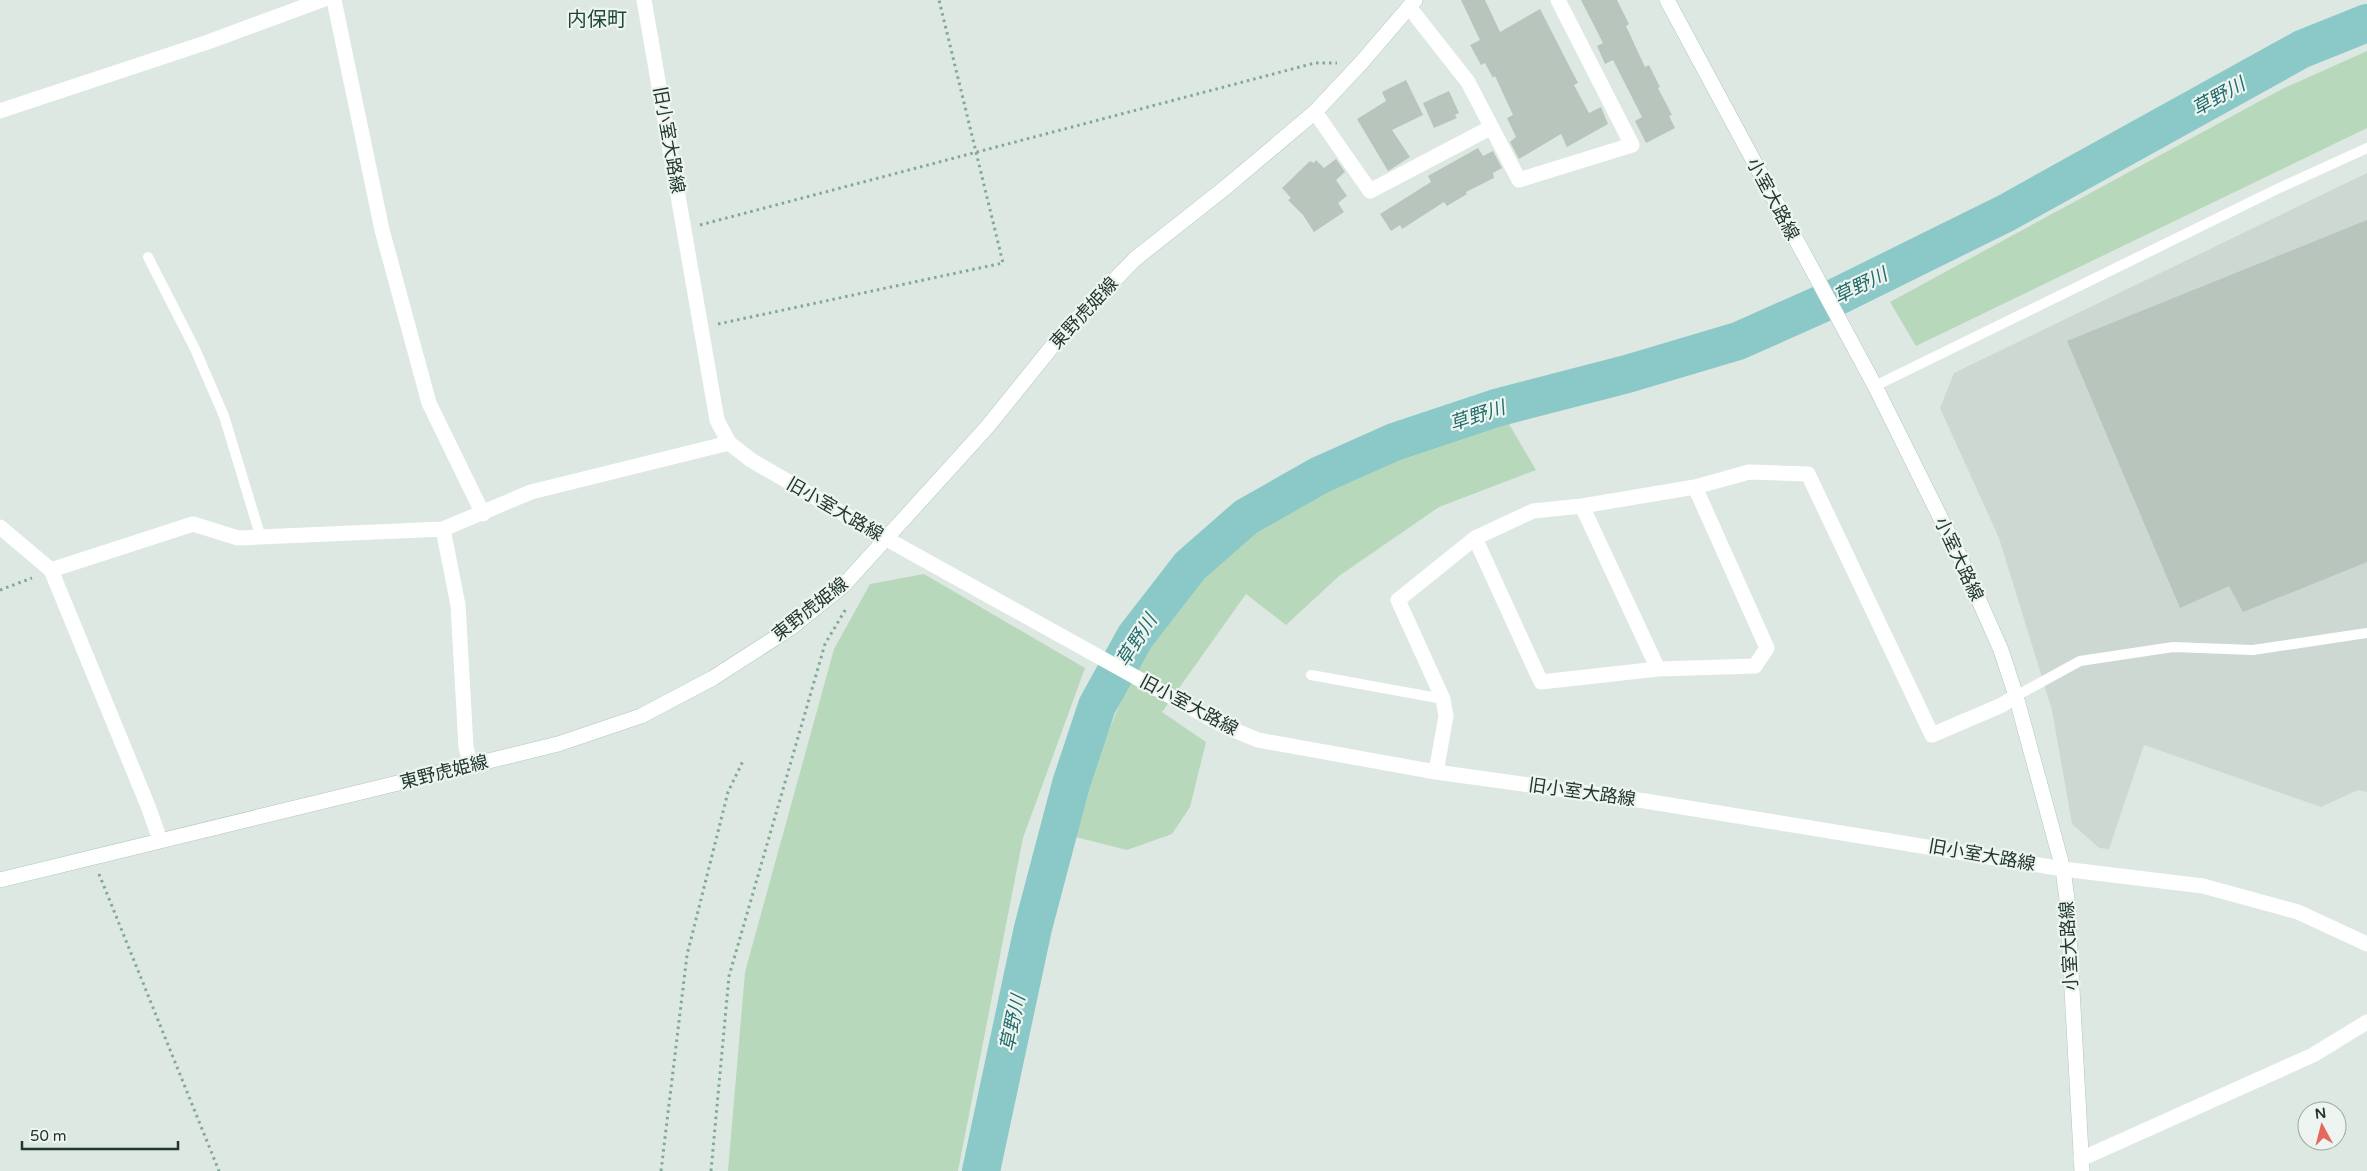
<svg xmlns="http://www.w3.org/2000/svg" width="2367" height="1171" viewBox="0 0 2367 1171" font-family="'Varela Round','Noto Sans JP',sans-serif">
	<rect width="100%" height="100%" fill="#dee8e2"/>
	<path fill="#ccd8d1" d="M 2367,173 L 2367,792 L 2358,790 L 2321,807 L 2144,745 L 2109,849 L 2099,848 L 2072,824 L 2052,710 L 1999,538 L 1940,408 L 1954,373 Z"/>
	<path fill="#b8d8bb" d="M 2367,51 L 2367,128 L 1916,346 L 1890,302 L 2282,89 Z
		M 1502,412 L 1536,470 L 1439,507 L 1339,576 L 1286,625 L 1246,594 L 1162,712 L 1206,742 L 1190,807 L 1172,834 L 1127,850 L 1064,834 L 1148,639 L 1234,539 L 1343,476 Z
		M 924,574 L 1085,668 L 1023,838 L 958,1171 L 728,1171 L 745,972 L 834,649 L 870,584 Z"/>
	<g fill="none" stroke-linecap="round" stroke-linejoin="round">
		<path stroke="#8ac9c8" stroke-width="38" d="M 981,1171 L 1033,928 L 1071,784 L 1097,706 L 1135,637 L 1190,566 L 1246,517 L 1320,475 L 1394,442 L 1496,408 L 1627,374 L 1738,341 L 1828,301 L 2006,213 L 2302,49 L 2367,23"/>
	</g>
	<path fill="#b7c5bd" d="M 1461,0 L 1485,0 L 1500,32 L 1540,9 L 1578,83 L 1574,85 L 1589,113 L 1601,107 L 1608,124 L 1567,147 L 1561,134 L 1519,159 L 1510,142 L 1516,137 L 1507,118 L 1513,115 L 1495,76 L 1493,78 L 1485,63 L 1481,65 L 1470,45 L 1480,40 Z
		M 1581,0 L 1617,0 L 1629,24 L 1626,26 L 1645,67 L 1649,65 L 1660,87 L 1658,88 L 1672,115 L 1669,116 L 1675,128 L 1646,143 L 1635,121 L 1642,117 L 1613,60 L 1605,64 L 1597,46 L 1603,43 Z
		M 1406,80 L 1423,115 L 1392,130 L 1410,157 L 1388,171 L 1357,119 L 1386,101 L 1382,92 Z
		M 1449,91 L 1459,113 L 1455,115 L 1457,118 L 1434,128 L 1423,103 Z
		M 1478,148 L 1483,156 L 1493,151 L 1502,168 L 1493,173 L 1494,178 L 1466,192 L 1467,194 L 1447,206 L 1444,202 L 1402,229 L 1400,225 L 1391,231 L 1380,214 L 1431,182 L 1428,176 Z
		M 1336,159 L 1345,172 L 1336,180 L 1347,196 L 1338,203 L 1344,212 L 1314,232 L 1303,215 L 1288,200 L 1291,198 L 1282,188 L 1310,161 L 1314,163 L 1316,160 L 1324,168 Z
		M 2367,220 L 2367,562 L 2243,612 L 2229,586 L 2180,608 L 2067,341 Z"/>
	<g fill="none" stroke-linecap="round" stroke-linejoin="round">
		<g stroke="#b2c7bc" stroke-width="16">
			<path id="secondary" d="M 1667,0 L 1875,386 L 1959,555 L 2001,650 L 2016,696 L 2063,869 L 2067,899 L 2082,1171
				M 0,880 L 558,744 L 641,716 L 713,678 L 792,627 L 843,586 L 988,426 L 1063,333 L 1135,259 L 1226,187 L 1315,112 L 1361,63 L 1415,0"/>
		</g>
		<path stroke="#81a996" stroke-width="3" stroke-dasharray="2.5 4" stroke-linecap="butt" d="M 700,225 L 1315,63 L 1337,63
			M 718,324 L 1003,263 L 939,0
			M 0,590 L 32,578
			M 99,874 L 219,1171
			M 661,1171 L 687,955 L 728,792 L 743,761
			M 711,1171 L 729,976 L 825,644 L 847,607"/>
		<path stroke="#fff" stroke-width="10" d="M 148,257 L 195,349 L 224,416 L 261,538
			M 1875,386 L 2275,190 L 2367,148
			M 1311,675 L 1443,699
			M 2016,696 L 2080,661 L 2173,647 L 2253,650 L 2367,633"/>
		<path stroke="#fff" stroke-width="15" d="M 334,0 L 382,230 L 429,403 L 483,514
			M 644,0 L 717,420 L 729,443 L 751,460 L 885,538 L 1139,679 L 1224,726 L 1258,740 L 1436,772 L 1645,801 L 2063,869
			M 1409,7 L 1468,82 L 1519,180 L 1632,145 L 1558,0
			M 0,111 L 208,42 L 322,0
			M 1315,112 L 1370,191 L 1490,128
			M 1582,506 L 1658,669
			M 0,527 L 51,570 L 148,806 L 160,840
			M 443,529 L 458,605 L 466,747 L 471,766
			M 1475,538 L 1541,682 L 1658,669 L 1755,666 L 1767,648 L 1695,487
			M 51,570 L 193,524 L 238,538 L 443,529 L 531,492 L 729,443
			M 1436,772 L 1446,716 L 1443,699 L 1398,600 L 1475,538 L 1533,511 L 1582,506 L 1695,487 L 1749,472 L 1808,474 L 1932,735 L 2002,705 L 2016,696
			M 2081,1159 L 2313,1055 L 2367,1022"/>
		<path stroke="#fff" stroke-width="15" d="M 2063,869 L 2203,886 L 2298,912 L 2367,944"/>
		<use href="#secondary" stroke="#fff" stroke-width="15"/>
	</g>
	<g text-anchor="middle" stroke-width="4.5" stroke-linejoin="round" paint-order="stroke">
		<g font-size="18" fill="#21362d" stroke="#eef5f0">
			<text transform="translate(669 140) rotate(80)" y="6">旧小室大路線</text>
			<text transform="translate(1773 199) rotate(62)" y="6">小室大路線</text>
			<text transform="translate(1084 313) rotate(-47)" y="6">東野虎姫線</text>
			<text transform="translate(835 509) rotate(30)" y="6">旧小室大路線</text>
			<text transform="translate(1959 559) rotate(65)" y="6">小室大路線</text>
			<text transform="translate(810 609) rotate(-38)" y="6">東野虎姫線</text>
			<text transform="translate(1189 705) rotate(28)" y="6">旧小室大路線</text>
			<text transform="translate(444 772) rotate(-14)" y="6">東野虎姫線</text>
			<text transform="translate(1582 792) rotate(8)" y="6">旧小室大路線</text>
			<text transform="translate(1982 855) rotate(10)" y="6">旧小室大路線</text>
			<text transform="translate(2069 946) rotate(-93)" y="6">小室大路線</text>
		</g>
		<g font-size="19" font-style="italic" fill="#216c6c" stroke="#eef5f0">
			<text transform="translate(2218 96) rotate(-29)" y="7">草野川</text>
			<text transform="translate(1860 285) rotate(-26)" y="7">草野川</text>
			<text transform="translate(1477 415) rotate(-18)" y="7">草野川</text>
			<text transform="translate(1136 640) rotate(-57)" y="7">草野川</text>
			<text transform="translate(1012 1023) rotate(-78)" y="7">草野川</text>
		</g>
		<g font-size="20" fill="#1f4636" stroke="#eef5f0">
			<text x="597" y="26">内保町</text>
		</g>
	</g>
	<g transform="translate(2322 1126) rotate(353)"><circle r="24" fill="#eef5f0" stroke="#9ca9a2"/>
	<path d="M0-4L9 19L0 12L-9 19Z" fill="#e5685f"/>
	<text y="-8" font-size="14" font-weight="bold" text-anchor="middle" fill="#21362d">N</text>
	</g>
	<path d="M22 1141v8h156v-8" fill="none" stroke="#21362d" stroke-width="2.5"/>
	<text x="30" y="1141" font-size="15" fill="#21362d" stroke="#eef5f0" stroke-width="4" paint-order="stroke">50 m</text>
</svg>
